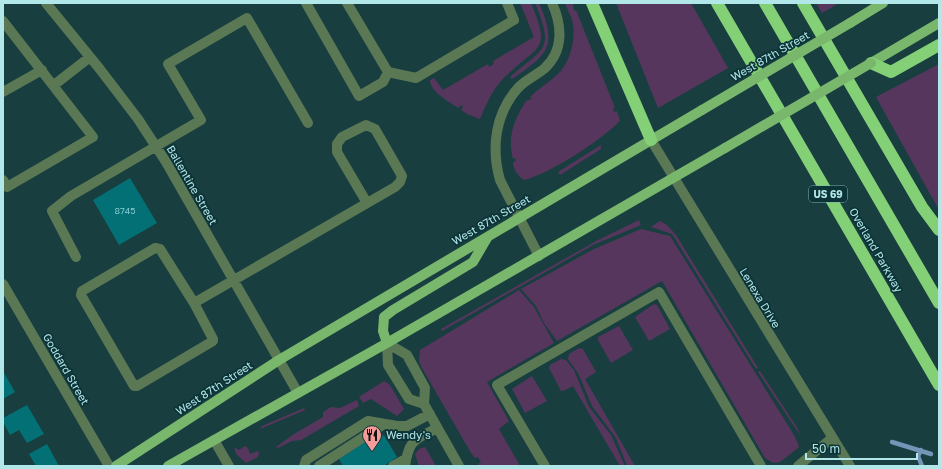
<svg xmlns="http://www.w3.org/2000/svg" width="942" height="469" viewBox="0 0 942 469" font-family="'Golos Text',sans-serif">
	<rect width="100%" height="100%" fill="#183e40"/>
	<path fill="#57365e" d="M 520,3 L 531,3 C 551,51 540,44 508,74 C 494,86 487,102 480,119 L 467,114 L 461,110 L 463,107 L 461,105 L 458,108 C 450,102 430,92 430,80 L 434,78 L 443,90 L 488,64 L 489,67 L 494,64 L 493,61 L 534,37 Z
		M 535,3 L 539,3 C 558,47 548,54 512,79 L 510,77 C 544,47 555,52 535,3 Z
		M 565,3 L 573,3 L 574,11 L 576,10 L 615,108 L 613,109 L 614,112 L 617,111 L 620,121 C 600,141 551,173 524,180 C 518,176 513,169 513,162 L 516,161 L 515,158 L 513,159 C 507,137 514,120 526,101 L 532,99 L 530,97 C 538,89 548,83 557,75 C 570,63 577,38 572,20 C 570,14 567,9 565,3 Z
		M 616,3 L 691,3 L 728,68 L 658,108 Z
		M 816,3 L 839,3 L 822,13 Z
		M 939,64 L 939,210 L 876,97 Z
		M 601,145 L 601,149 L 560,175 L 558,172 Z
		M 639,220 L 641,225 L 593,245 L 442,331 L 441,329 L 598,240 Z
		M 660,221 L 667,225 L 676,235 L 758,368 L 756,369 L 672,234 L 651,227 Z
		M 641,229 L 670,236 L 794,435 L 799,446 L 798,448 L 780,462 L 773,463 L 765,458 L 662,281 L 557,341 L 544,323 L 536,306 L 521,289 L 594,249 Z
		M 519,290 L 534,307 L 554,343 L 487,382 L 509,421 L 499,429 L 520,466 L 479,466 L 478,464 L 481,462 L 478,457 L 475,458 L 471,453 L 422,368 L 419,362 L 420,350 Z
		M 654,304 L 657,305 L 670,329 L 649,341 L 635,317 Z
		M 619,326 L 633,350 L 611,363 L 598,340 L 598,337 Z
		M 579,348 L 583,349 L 596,372 L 585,379 L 635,466 L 627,466 L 616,438 L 592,406 L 578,373 L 568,359 L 569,354 Z
		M 561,359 L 566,360 L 574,370 L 589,407 L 611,435 L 625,466 L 620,466 L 573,386 L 563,391 L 561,391 L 549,368 L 550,365 Z
		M 760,371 L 798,429 L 800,435 L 758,372 Z
		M 532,376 L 547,401 L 525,413 L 512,389 Z
		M 384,381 L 390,385 L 404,409 L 397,416 L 371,399 L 363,403 L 359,397 Z
		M 357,400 L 359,406 L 301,440 L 292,441 L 278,448 L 276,447 L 294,434 L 323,417 L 323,412 L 331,407 L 340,408 Z
		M 304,408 L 305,410 L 260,429 L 262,426 Z
		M 245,446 L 248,448 L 250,454 L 257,451 L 259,452 L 258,457 L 246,463 L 236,454 L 234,447 L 239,450 Z
		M 425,447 L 436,466 L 419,466 L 415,454 L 419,449 Z"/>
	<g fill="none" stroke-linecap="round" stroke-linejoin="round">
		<path stroke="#7295b8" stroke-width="4.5" d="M 892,442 L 931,454
			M 921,450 L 918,456 L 922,466"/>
	</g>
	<path fill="#027075" d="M 130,178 L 157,223 L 119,245 L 93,200 Z
		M 3,371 L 15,392 L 3,399 Z
		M 27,405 L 44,434 L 27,443 L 19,430 L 10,435 L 3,422 L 3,418 Z
		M 384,435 L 397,457 L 384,466 L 343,466 L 339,459 L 365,442 L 367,445 Z
		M 47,444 L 59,466 L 36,466 L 29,454 Z"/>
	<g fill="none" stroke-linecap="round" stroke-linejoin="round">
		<path stroke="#5a7854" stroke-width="10" d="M 46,3 L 99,68 L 138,119 L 166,162 L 298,393
			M 306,3 L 359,96 L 383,82 L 388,72
			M 347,3 L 388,72 L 416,78 L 514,20 L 507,3
			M 3,21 L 93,137 L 7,187 L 3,180
			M 54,85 L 90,57
			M 3,92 L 42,70
			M 651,140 L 850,466
			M 539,256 L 500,180 C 491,148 495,114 518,88 C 525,80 537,75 545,68 C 564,50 562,25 552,3
			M 76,257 L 52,211 L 71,196 L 201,120 L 168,64 L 247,18 L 308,123
			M 3,284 L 109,466
			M 194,303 L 160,249 L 155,248 L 82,291 L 81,295 L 134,386 L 137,386 L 213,341 L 213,339 L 194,303 L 395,187 L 400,182 L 402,176 L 375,129 L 366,125 L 342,137 L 337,144 L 337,152 L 367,203
			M 387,343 L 407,355 L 425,388 L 424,404 L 459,466
			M 387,343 L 388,365 L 409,399 L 424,404
			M 214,440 L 229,466
			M 304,466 L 306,460 L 368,421 L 397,426 L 407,426 L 430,414
			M 319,466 L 384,424
			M 393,466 L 406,459
			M 405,466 C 409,439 415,440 437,428
			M 545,466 L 497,385 L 659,292 L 761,466
			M 798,466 L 832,438"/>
		<path stroke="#79b76d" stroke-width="10" d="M 850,23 L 883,3
			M 871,63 L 939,23
			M 387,343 L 383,331 L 384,317 L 393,310 L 473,262 L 487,238
			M 116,466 L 279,360 L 702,110
			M 168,466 L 387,343 L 725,148"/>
		<path stroke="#84d076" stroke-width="12" d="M 592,3 L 651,140
			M 717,3 L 939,385
			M 765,3 L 939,303
			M 803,3 L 922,207 L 939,230
			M 871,63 L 891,72 L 939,45"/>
		<path stroke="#79b76d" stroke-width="10" d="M 702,110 L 850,23
			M 725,148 L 871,63"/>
	</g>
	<defs>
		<g id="restaurant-pin" transform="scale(1)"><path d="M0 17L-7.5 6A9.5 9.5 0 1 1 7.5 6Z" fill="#f59b9a" stroke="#0c3336"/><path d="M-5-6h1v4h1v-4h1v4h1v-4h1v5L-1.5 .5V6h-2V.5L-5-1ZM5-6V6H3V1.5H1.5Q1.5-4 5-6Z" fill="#111"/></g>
	</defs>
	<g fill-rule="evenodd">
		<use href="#restaurant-pin" x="372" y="435"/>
	</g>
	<g text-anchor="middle" stroke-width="3.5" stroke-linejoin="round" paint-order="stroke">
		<g font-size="9" fill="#86c9cd">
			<text x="125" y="214">8745</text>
		</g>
		<rect fill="#0c3336" stroke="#80b1b4" stroke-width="1" x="809" y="186" width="38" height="16" rx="3"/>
		<g font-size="10" font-weight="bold" fill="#b2e7ea">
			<text x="828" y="198">US 69</text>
		</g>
		<g font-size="11" fill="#b2e7ea" stroke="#0c3336">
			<text transform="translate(770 56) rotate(-30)" y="4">West 87th Street</text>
			<text transform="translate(192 185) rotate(60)" y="4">Ballentine Street</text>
			<text transform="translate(491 220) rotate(-30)" y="4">West 87th Street</text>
			<text transform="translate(876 250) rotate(60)" y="4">Overland Parkway</text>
			<text transform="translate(760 298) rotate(59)" y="4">Lenexa Drive</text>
			<text transform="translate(66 369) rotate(60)" y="4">Goddard Street</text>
			<text transform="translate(214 388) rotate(-33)" y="4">West 87th Street</text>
		</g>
		<g font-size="11" fill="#b2e7ea" stroke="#0c3336" text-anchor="start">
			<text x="386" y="439">Wendy's</text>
		</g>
	</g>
	<rect width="942" height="469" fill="none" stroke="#b2e7ea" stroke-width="8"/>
	<path d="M806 453v6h111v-6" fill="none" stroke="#b2e7ea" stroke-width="2"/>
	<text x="812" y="453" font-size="12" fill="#b2e7ea" stroke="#0c3336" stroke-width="3" paint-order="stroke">50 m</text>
</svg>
